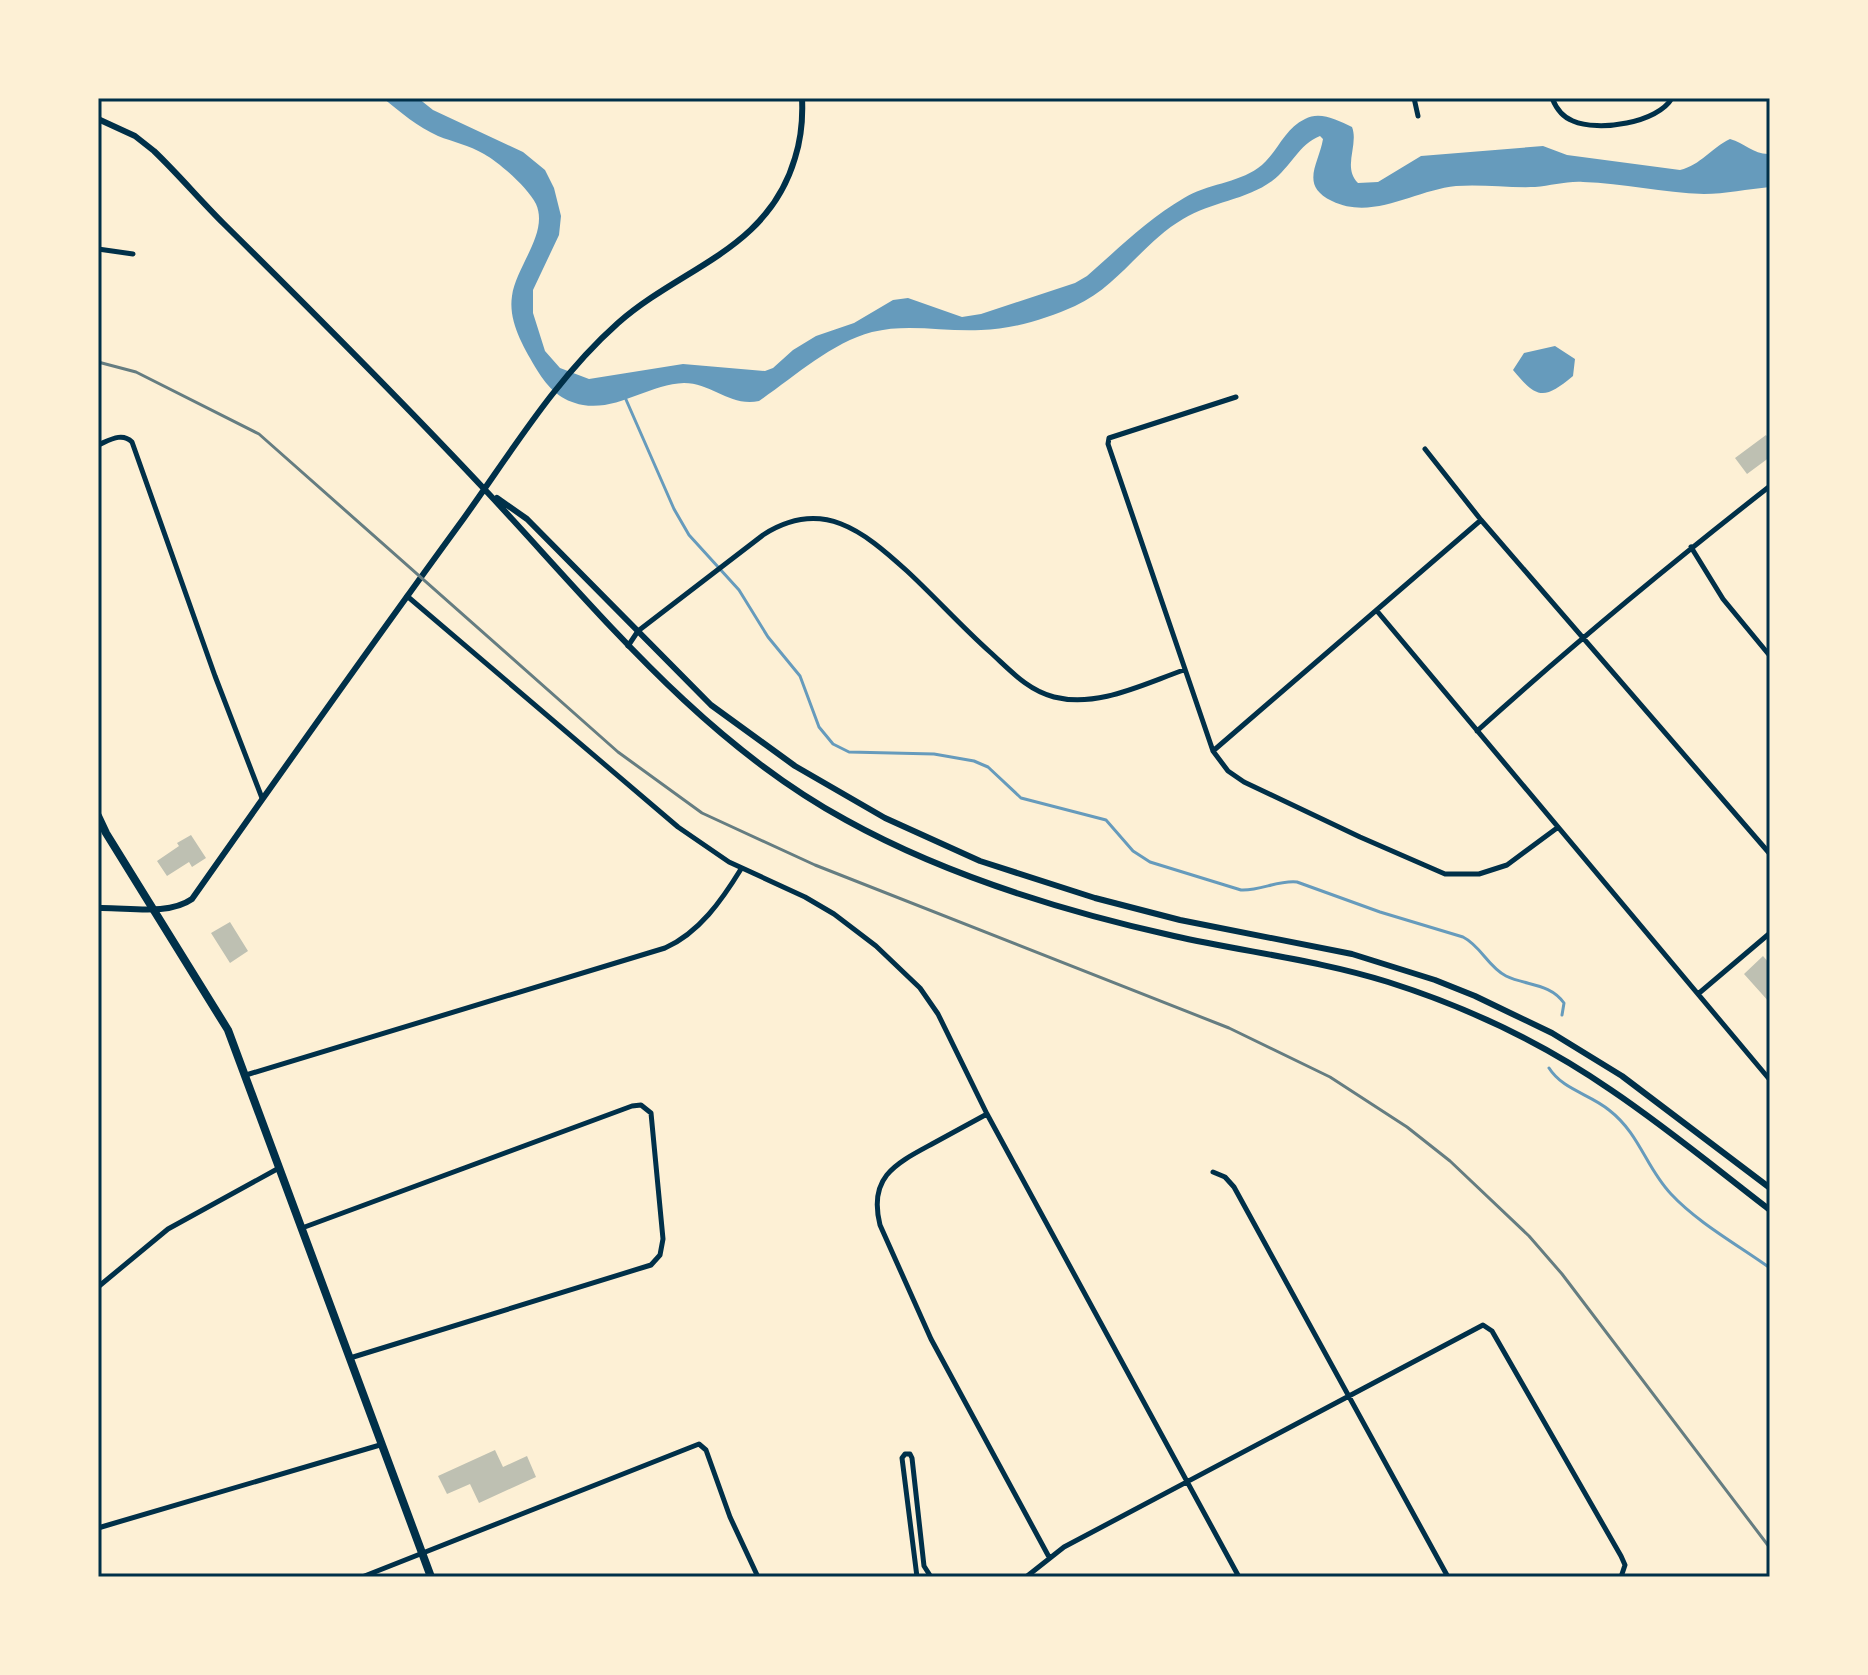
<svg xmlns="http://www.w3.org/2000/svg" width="1868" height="1675" viewBox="0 0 1868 1675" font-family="'DM Sans',sans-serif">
	<rect width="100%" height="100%" fill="#fdf0d5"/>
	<path fill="#669bbc" d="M 383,98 L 418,98 L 433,110 L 523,152 L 545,170 L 554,188 L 561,216 L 559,235 L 533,290 L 533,313 L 545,351 L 560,368 L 589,379 L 683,364 L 765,371 L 773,368 L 793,350 L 816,336 L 854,323 L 893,300 L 908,298 L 962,317 L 981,314 L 1075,283 L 1087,276 C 1118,249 1148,219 1184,198 C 1207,184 1237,183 1258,168 C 1277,155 1283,129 1305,119 C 1320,111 1337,120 1352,127 C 1359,145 1342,167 1358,183 L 1378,182 L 1421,156 L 1543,146 L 1567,155 L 1680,170 C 1701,165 1711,148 1730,139 C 1745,143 1754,155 1770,154 L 1770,187 C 1748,189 1725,194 1704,194 C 1663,193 1623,183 1583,182 C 1566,181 1551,186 1535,187 C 1508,188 1482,184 1456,186 C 1415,190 1373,221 1332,201 C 1299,185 1319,164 1323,139 L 1320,136 C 1299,144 1290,168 1272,181 C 1246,200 1211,202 1183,219 C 1142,243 1119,286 1075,306 C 1046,319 1013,329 981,330 C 944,332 908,323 872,332 C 831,343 794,377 759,401 C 730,407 712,383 684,383 C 649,384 618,411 583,405 C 561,401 548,388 537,370 C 524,348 508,322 512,296 C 516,266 549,233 536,204 C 528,188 500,163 484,154 C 469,145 453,142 438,136 C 418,127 400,112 383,98 Z
		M 1555,346 L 1575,359 L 1573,376 C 1544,400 1537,399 1513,370 L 1524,353 Z"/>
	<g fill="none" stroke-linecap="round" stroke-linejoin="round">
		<path stroke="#669bbc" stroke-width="3" d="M 624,395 L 674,509 L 689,535 L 739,590 L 768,637 L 800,676 L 819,727 L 833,744 L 849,752 L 934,754 L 974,761 L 988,767 L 1021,798 L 1106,820 L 1133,851 L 1150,862 L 1241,890 C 1261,891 1277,880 1297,882 L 1380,912 L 1463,937 C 1481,946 1488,967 1506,976 C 1527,986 1550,983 1564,1003 L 1562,1015
			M 1549,1068 C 1563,1090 1590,1094 1609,1110 C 1640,1134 1646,1168 1671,1194 C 1698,1223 1738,1245 1770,1268"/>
	</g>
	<path fill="#bec0b2" d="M 1766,435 L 1770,441 L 1770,457 L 1747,474 L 1735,458 Z
		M 191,835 L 206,858 L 192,867 L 189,862 L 167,876 L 157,861 L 179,846 L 177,843 Z
		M 230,922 L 248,951 L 230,963 L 211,933 Z
		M 1763,956 L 1770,964 L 1770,1003 L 1744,974 Z
		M 495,1450 L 503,1467 L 527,1456 L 536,1477 L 479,1503 L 470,1484 L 447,1494 L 438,1476 Z"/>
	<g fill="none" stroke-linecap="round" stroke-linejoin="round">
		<path stroke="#003049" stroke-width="5" d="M 1414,98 L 1418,116
			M 1552,98 C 1556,108 1562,117 1573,121 C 1598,132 1658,123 1672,98
			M 98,249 L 133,254
			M 1236,397 L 1109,438 L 1108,444 L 1213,751 L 1228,771 L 1244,782 L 1360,837 L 1445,874 L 1479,874 L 1507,865 L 1557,828
			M 98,445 C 110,440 122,432 132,442 L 215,676 L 262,798
			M 1425,449 L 1481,520 L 1770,854
			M 1691,547 L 1723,599 L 1770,656
			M 407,596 L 678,827 L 729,862 L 805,897 L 834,914 L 876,946 L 920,988 L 938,1014 L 987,1114 L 1239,1577
			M 1377,611 L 1770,1080
			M 628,646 L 638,631 L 763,535 C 822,497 863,531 907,571 C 935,597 961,626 990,652 C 1010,670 1027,690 1054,697 C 1098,708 1143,684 1184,670
			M 1477,731 C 1572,645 1669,565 1770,486
			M 1213,751 L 1481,520
			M 1698,994 L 1770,933
			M 246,1075 L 665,948 C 699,933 722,900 741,869
			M 987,1114 C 969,1124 950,1134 932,1144 C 895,1164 868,1177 880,1225 L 931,1339 L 1049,1557
			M 1213,1172 L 1225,1177 L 1234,1187 L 1448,1577
			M 302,1228 L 632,1106 L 641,1105 L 651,1113 L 663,1239 L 660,1255 L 651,1265 L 350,1358
			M 98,1287 L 168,1229 L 279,1168
			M 98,1528 L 380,1445
			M 362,1577 L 699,1444 L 706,1450 L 730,1517 L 758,1577
			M 917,1577 L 902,1458 L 905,1454 L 910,1454 L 912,1458 L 924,1566 L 931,1577
			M 1026,1577 L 1064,1547 L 1483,1325 L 1492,1331 L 1621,1556 L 1625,1565 L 1621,1577"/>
		<path stroke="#003049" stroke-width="6" d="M 98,119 L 135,136 L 154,151 C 178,174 199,199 223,223 C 312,311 402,401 488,493 C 599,612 701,741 846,820 C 947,876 1062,911 1174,936 C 1245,952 1318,960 1388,982 C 1467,1007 1543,1043 1611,1090 C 1666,1127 1718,1170 1770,1210
			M 497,498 L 527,519 L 711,705 L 795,766 L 885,818 L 980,861 L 1095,898 L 1180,920 L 1352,954 L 1435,980 L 1475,996 L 1552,1033 L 1622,1076 L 1770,1188
			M 98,908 C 127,907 168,916 192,899 C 282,771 372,644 464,518 C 512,451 556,378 618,323 C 683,266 768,250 795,158 C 801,139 803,118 802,98"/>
		<path stroke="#003049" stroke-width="8" d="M 98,816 L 106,833 L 228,1030 L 431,1577"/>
		<path stroke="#657d81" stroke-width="3" d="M 98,362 L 136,372 L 259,434 L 618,752 L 702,813 L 815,865 L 1229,1028 L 1330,1077 L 1407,1127 L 1450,1161 L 1529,1236 L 1562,1274 L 1770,1548"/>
	</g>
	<rect width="1868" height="1675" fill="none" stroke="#fdf0d5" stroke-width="200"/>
	<rect x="100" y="100" width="1668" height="1475" fill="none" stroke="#003049" stroke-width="3"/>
</svg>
